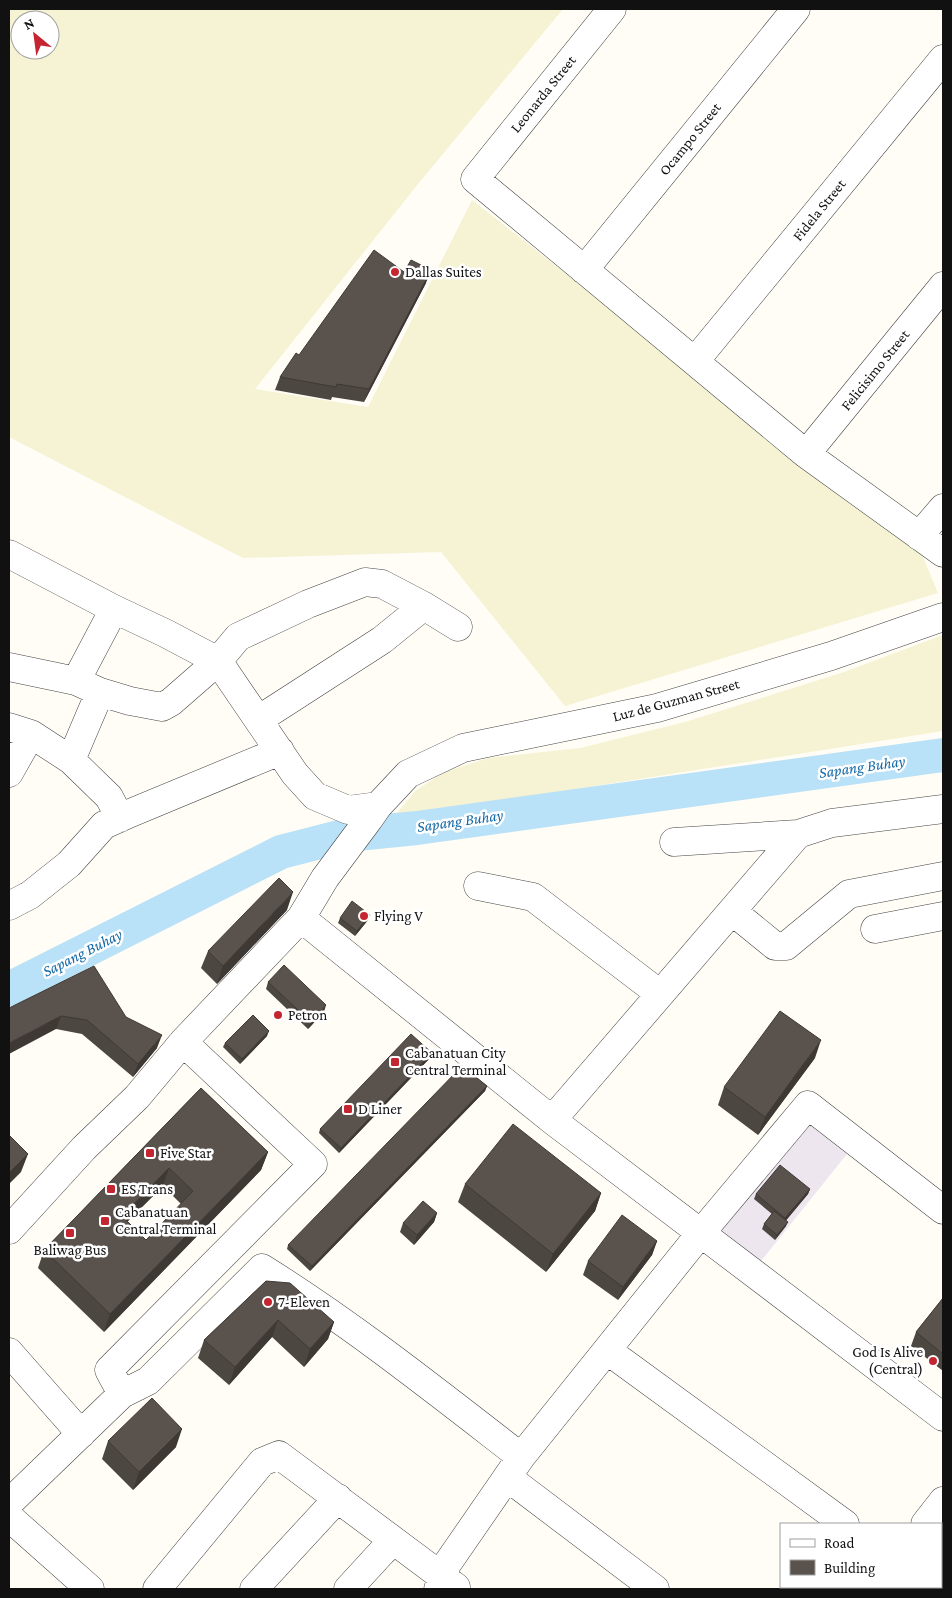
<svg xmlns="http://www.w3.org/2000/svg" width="952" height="1598" viewBox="0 0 952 1598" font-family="'Crimson Pro',serif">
	<rect width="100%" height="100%" fill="#fffdf5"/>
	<path fill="#eee6ef" d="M 806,1122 L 847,1154 L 761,1261 L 720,1229 Z"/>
	<path fill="#f6f3d4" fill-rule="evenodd" d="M 9,9 L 563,9 L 418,184 L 255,389 L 368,407 L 472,200 L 921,552 L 938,593 L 565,706 L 441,552 L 243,558 L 9,437 ZM 20,20 L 50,20 L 50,50 L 20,50 Z
		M 943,635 L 943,731 L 393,818 L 415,791 L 444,772 L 488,758 L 580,748 L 685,722 L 844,672 Z"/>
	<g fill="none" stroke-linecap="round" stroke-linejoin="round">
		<path stroke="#b9e1f7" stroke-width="34" d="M 9,989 L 281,852 L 347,835 L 417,828 L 943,755"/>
		<g stroke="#444" stroke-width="29">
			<path id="minor" d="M 612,9 L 475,179 L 806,454 L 943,553
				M 584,270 L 796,9
				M 695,361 L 943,59
				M 806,454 L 943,286
				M 919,536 L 943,508
				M 9,554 L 114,609 L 165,633 L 218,661 L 295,774 L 315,796 L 348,810 L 378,806
				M 9,667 L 76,681 L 100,692 L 130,701 L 162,707 L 171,702 L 218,661 L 238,637 L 308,604 L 365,582 L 382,584 L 424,606 L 458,627
				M 76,681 L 114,609
				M 258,720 L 382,640 L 424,606
				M 9,727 L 31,734 L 71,760 L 109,797 L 120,818
				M 71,760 L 100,692
				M 9,773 L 31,734
				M 674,842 L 798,834
				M 478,886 L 533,897 L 660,994
				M 9,906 L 30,895 L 69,864 L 104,825 L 133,812 L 280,751
				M 732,911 L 775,946 L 786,946 L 849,894 L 943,876
				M 301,918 L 552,1120 L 943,1417
				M 875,929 L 943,916
				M 552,1120 L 798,834 L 832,823 L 943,809
				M 9,1230 L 84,1148 L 137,1097 L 183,1042 L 301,918 L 325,878 L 369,819 L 378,806 L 408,774 L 463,748 L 657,708 L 831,656 L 943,617
				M 608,1351 L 845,1524
				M 9,1352 L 81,1434
				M 122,1394 L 148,1381 L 262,1268 C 353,1325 437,1392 521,1457
				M 507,1477 L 655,1589
				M 9,1503 L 122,1394 L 109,1370 L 313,1164 L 183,1042
				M 9,1517 L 90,1589
				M 925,1524 L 943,1501
				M 924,1587 L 926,1589
				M 157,1589 L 262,1462 L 279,1455 L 456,1587
				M 254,1589 L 338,1498
				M 348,1589 L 382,1552 L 394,1541
				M 438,1589 L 446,1579 L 445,1567 L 521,1457 L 700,1234 L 808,1105 L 943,1210"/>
		</g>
		<use href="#minor" stroke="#fff" stroke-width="28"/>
	</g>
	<path fill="#4d4742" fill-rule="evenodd" d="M 404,272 L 426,283 L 364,402 L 332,397 L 331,400 L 275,390 L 280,377 L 299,355 Z
		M 287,910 L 217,984 L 201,968 L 208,951 Z
		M 340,918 L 368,920 L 355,936 L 338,923 Z
		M 268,982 L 324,1012 L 308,1029 L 266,989 Z
		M 9,1008 L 126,1017 L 157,1048 L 133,1077 L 82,1034 L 56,1029 Z
		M 267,1036 L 240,1064 L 223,1047 L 225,1043 Z
		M 432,1053 L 430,1058 L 339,1153 L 319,1133 L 320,1129 Z
		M 815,1058 L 758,1135 L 718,1105 L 724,1087 Z
		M 487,1086 L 485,1091 L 310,1271 L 287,1249 L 288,1245 Z
		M 201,1088 L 268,1152 L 261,1170 L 104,1332 L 38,1268 L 44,1250 ZM 163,1186 L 181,1204 L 146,1240 L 127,1222 Z
		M 465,1184 L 601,1193 L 595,1211 L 546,1272 L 458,1202 Z
		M 810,1189 L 808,1194 L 786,1220 L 786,1226 L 775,1240 L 762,1229 L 764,1224 L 772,1214 L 754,1199 L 756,1194 Z
		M 437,1213 L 434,1222 L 414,1245 L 400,1232 L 403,1223 Z
		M 657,1241 L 652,1255 L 618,1300 L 583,1275 L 588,1261 Z
		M 266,1281 L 334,1322 L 328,1339 L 304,1367 L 272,1337 L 229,1385 L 198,1358 L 204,1340 Z
		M 943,1298 L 943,1371 L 911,1346 L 916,1332 Z
		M 108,1441 L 176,1447 L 133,1490 L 102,1459 Z"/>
	<path fill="#3f3936" d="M 431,270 L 426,283 L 364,402 L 369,389 Z
		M 293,892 L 287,910 L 217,984 L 223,966 Z
		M 370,915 L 368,920 L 355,936 L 357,931 Z
		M 326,1005 L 324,1012 L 308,1029 L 311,1022 Z
		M 61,1016 L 56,1029 L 9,1054 L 9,1043 Z
		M 269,1031 L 267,1036 L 240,1064 L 242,1059 Z
		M 162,1035 L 157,1048 L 133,1077 L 138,1064 Z
		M 821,1040 L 815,1058 L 758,1135 L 765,1117 Z
		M 432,1053 L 430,1058 L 339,1153 L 341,1148 Z
		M 487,1086 L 485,1091 L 310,1271 L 312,1266 Z
		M 268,1152 L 261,1170 L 104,1332 L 110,1314 Z
		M 28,1154 L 21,1172 L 9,1184 L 9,1173 Z
		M 169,1168 L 163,1186 L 115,1234 L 122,1216 Z
		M 810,1189 L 808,1194 L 784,1223 L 785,1218 Z
		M 601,1193 L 595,1211 L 546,1272 L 553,1254 Z
		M 437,1213 L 434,1222 L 414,1245 L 417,1235 Z
		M 788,1222 L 786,1226 L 775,1240 L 777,1235 Z
		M 657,1241 L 652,1255 L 618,1300 L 623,1287 Z
		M 278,1320 L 272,1337 L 229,1385 L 235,1367 Z
		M 334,1322 L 328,1339 L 304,1367 L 310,1349 Z
		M 182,1429 L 176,1447 L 133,1490 L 139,1472 Z"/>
	<path fill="#5a524d" stroke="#3f3936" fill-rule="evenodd" d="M 374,250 L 404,272 L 411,260 L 431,270 L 369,389 L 337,384 L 336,387 L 280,377 L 296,353 L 299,355 Z
		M 279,878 L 293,892 L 223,966 L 208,951 Z
		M 352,901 L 370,915 L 357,931 L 340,918 Z
		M 284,965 L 326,1005 L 311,1022 L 268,982 Z
		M 94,966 L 126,1017 L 162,1035 L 138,1064 L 87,1020 L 61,1016 L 9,1043 L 9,1008 Z
		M 780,1011 L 821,1040 L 765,1117 L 724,1087 Z
		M 253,1015 L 269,1031 L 242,1059 L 225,1043 Z
		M 411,1034 L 432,1053 L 341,1148 L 320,1129 Z
		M 462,1066 L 487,1086 L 312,1266 L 288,1245 Z
		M 201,1088 L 268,1152 L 110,1314 L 44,1250 ZM 169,1168 L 193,1191 L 146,1240 L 122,1216 Z
		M 513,1124 L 601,1193 L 553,1254 L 465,1184 Z
		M 9,1135 L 28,1154 L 9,1173 Z
		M 780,1165 L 810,1189 L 785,1218 L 756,1194 Z
		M 423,1201 L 437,1213 L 417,1235 L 403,1223 Z
		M 774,1211 L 788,1222 L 777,1235 L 764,1224 Z
		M 622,1215 L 657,1241 L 623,1287 L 588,1261 Z
		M 266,1281 L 290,1283 L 334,1322 L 310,1349 L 278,1320 L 235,1367 L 204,1340 Z
		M 943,1298 L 943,1354 L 916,1332 Z
		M 152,1398 L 182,1429 L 139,1472 L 108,1441 Z"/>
	<g fill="#c42530" stroke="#fff" stroke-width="2">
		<circle cx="395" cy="272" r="5"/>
		<circle cx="364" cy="916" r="5"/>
		<circle cx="278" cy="1015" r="5"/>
		<rect x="390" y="1057" width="10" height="10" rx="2.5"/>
		<rect x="343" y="1104" width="10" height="10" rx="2.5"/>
		<rect x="145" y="1148" width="10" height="10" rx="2.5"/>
		<rect x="106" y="1184" width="10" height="10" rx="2.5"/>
		<rect x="100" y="1216" width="10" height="10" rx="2.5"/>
		<rect x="65" y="1228" width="10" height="10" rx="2.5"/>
		<circle cx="268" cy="1302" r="5"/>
		<circle cx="933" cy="1361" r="5"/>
	</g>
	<g text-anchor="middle" stroke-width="5" stroke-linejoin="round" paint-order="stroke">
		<g font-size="15" fill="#111" stroke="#fff">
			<text transform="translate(543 94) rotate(-51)" y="5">Leonarda Street</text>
			<text transform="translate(690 139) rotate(-51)" y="5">Ocampo Street</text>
			<text transform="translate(819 210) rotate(-51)" y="5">Fidela Street</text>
			<text transform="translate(875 370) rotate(-51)" y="5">Felicisimo Street</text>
			<text transform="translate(676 700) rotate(-15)" y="5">Luz de Guzman Street</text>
		</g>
		<g font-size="15" fill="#111" stroke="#fff" text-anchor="start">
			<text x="405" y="277">Dallas Suites</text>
			<text x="374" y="921">Flying V</text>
			<text x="288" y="1020">Petron</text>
			<text x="405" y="1058">Cabanatuan City<tspan x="405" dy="17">Central Terminal</tspan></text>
			<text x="358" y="1114">D Liner</text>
			<text x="160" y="1158">Five Star</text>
			<text x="121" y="1194">ES Trans</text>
			<text x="115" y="1217">Cabanatuan<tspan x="115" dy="17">Central Terminal</tspan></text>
			<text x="70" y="1255" text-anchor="middle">Baliwag Bus</text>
			<text x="278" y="1307">7-Eleven</text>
			<text x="923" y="1357" text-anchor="end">God Is Alive<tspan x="923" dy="17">(Central)</tspan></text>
		</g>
		<g font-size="16" font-style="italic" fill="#166aa6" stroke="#fff">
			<text transform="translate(862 766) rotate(-8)" y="6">Sapang Buhay</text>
			<text transform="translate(460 820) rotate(-8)" y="6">Sapang Buhay</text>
			<text transform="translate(82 952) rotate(-27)" y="6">Sapang Buhay</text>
		</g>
	</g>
	<rect width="952" height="1598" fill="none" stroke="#111111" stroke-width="20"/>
	<rect x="780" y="1523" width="162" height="65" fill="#ffffff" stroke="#a0a0a0"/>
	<rect x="790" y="1539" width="25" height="8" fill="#ffffff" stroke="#a0a0a0"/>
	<text x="824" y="1548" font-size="15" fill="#111111">Road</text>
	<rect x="790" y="1560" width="25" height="15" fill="#5a524d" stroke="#a0a0a0"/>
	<text x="824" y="1573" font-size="15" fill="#111111">Building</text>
	<g transform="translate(35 35) rotate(331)"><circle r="24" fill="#ffffff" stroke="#a0a0a0"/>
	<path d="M0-4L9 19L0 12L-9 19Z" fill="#c42530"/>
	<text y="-8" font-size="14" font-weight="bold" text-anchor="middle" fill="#111111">N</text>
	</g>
</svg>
